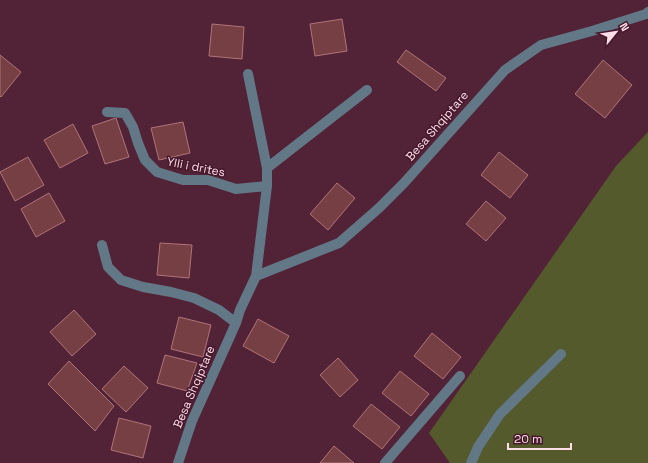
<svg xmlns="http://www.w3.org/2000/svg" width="648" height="463" viewBox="0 0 648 463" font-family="'Space Grotesk',sans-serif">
	<rect width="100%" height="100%" fill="#522237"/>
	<path fill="#545a2c" d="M 648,132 L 648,463 L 450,463 L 429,433 L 616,166 Z"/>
	<path fill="#753f43" stroke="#b07478" d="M 342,19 L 347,51 L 315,56 L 310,24 Z
		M 212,24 L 244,27 L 242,59 L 209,56 Z
		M 406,50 L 446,78 L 436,91 L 397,62 Z
		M 0,55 L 21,72 L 1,97 L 0,96 Z
		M 603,60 L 632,85 L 605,118 L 575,94 Z
		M 116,118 L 129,157 L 105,164 L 92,126 Z
		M 183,122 L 190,153 L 159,160 L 151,128 Z
		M 73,124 L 88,153 L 60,168 L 44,140 Z
		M 499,152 L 528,175 L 510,198 L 481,175 Z
		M 28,157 L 44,185 L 15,201 L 0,172 Z
		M 337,183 L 355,198 L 328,230 L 310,214 Z
		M 49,193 L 65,221 L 36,237 L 21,209 Z
		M 486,201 L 506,218 L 486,241 L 466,224 Z
		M 160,243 L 192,245 L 189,278 L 157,275 Z
		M 74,310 L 96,334 L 72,356 L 50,332 Z
		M 179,317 L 211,325 L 203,357 L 171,349 Z
		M 258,319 L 289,336 L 274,363 L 243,346 Z
		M 432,333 L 461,357 L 443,379 L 414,356 Z
		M 165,355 L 197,363 L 187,391 L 157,383 Z
		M 338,358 L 358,380 L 340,397 L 320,375 Z
		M 69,361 L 114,406 L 95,431 L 48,384 Z
		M 124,366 L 148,388 L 126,412 L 102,389 Z
		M 400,371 L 429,394 L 411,416 L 382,393 Z
		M 371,404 L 400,427 L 382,449 L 353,426 Z
		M 119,418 L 151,426 L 143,458 L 111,450 Z
		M 334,446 L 354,463 L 320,463 Z"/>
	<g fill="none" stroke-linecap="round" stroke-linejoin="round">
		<path stroke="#627886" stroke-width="10" d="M 248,74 L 267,168
			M 107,112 L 125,113 L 133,127 L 138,143 L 145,160 L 157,172 L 183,180 L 208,180 L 236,189 L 267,186
			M 102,245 L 108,267 L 121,280 L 143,287 L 171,292 L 194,298 L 219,310 L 236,323
			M 256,276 L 339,243 L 379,208 L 404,183 L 505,70 L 541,45 L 592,31 L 646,14 L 648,12
			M 178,463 L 192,421 L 236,323 L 240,310 L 256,276 L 267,186 L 267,168 L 367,90
			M 385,463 L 460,376
			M 471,463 L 478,447 L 500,414 L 561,354"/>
	</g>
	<g text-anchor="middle" stroke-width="3" stroke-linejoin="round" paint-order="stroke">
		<g font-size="12" fill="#fedee9" stroke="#46182c">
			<text transform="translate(437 126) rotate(-49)" y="4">Besa Shqiptare</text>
			<text transform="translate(196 167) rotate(11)" y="4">Ylli i drites</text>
			<text transform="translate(194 387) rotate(-67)" y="4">Besa Shqiptare</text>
		</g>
	</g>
	<g transform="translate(616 32) rotate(60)" stroke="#46182c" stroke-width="3" paint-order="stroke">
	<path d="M0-3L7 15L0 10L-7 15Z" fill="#fedee9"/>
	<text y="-6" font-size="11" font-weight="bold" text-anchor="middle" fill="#fedee9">N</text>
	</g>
	<path d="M508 443v6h63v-6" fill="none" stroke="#fedee9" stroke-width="2"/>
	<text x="514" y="443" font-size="12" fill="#fedee9" stroke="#46182c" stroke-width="3" paint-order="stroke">20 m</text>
</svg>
